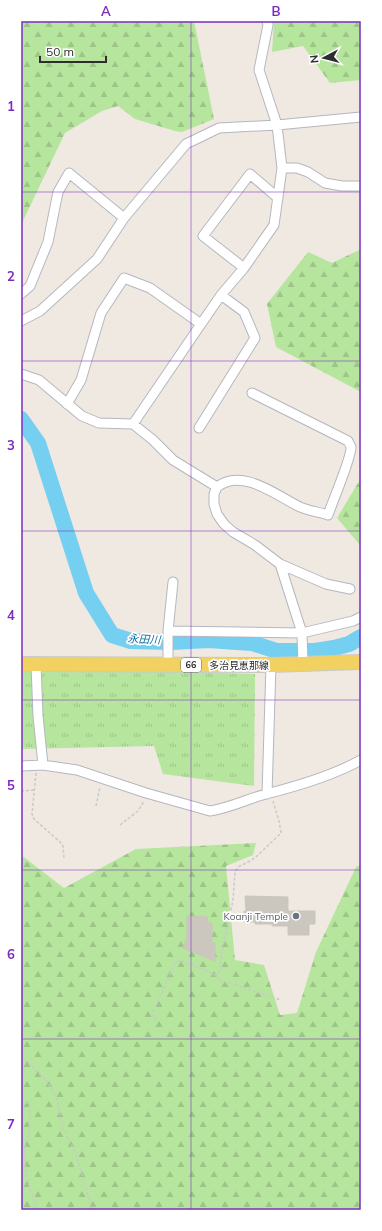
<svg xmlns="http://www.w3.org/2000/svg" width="382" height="1231" viewBox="0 0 382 1231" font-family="Mulish,'Noto Sans JP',sans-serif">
	<defs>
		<pattern id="grass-tufts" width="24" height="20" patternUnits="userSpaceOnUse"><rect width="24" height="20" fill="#b6e59e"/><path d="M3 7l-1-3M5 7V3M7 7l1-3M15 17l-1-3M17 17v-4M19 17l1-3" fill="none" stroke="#9dc588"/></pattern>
		<pattern id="forest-firs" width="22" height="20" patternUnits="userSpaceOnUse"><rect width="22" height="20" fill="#b6e59e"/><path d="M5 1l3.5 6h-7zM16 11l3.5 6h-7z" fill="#9dc588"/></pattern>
	</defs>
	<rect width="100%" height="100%" fill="#efe9e1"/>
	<path fill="url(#grass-tufts)" d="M 62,668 L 255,674 L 254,786 L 163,774 L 154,746 L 21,749 L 21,669 Z"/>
	<path fill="url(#forest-firs)" d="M 21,21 L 194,21 L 214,119 L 182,132 L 175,131 L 135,119 L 118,106 L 102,111 L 65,133 L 21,225 Z
		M 274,21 L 359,21 L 361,33 L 361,80 L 330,83 L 303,46 L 272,52 Z
		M 361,249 L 361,392 L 276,347 L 267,304 L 308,252 L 332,263 Z
		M 361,478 L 361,546 L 337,518 Z
		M 256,843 L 253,855 L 226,866 L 235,960 L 264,965 L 280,1015 L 297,1013 L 316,952 L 356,867 L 361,866 L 361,1210 L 21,1210 L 21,855 L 64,888 L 136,849 Z"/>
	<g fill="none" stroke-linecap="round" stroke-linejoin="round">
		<path stroke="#75cff0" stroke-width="16" d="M 21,419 L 38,443 L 86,593 L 112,635 L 131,641 L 172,642 L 208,640 L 252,643 L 277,651 L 315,651 L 334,648 L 349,644 L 361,637"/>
	</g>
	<path fill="#cbc7bf" stroke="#cbc5ba" d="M 245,896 L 288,897 L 288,911 L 315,911 L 315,924 L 309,924 L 309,935 L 288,935 L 288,926 L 272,926 L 272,924 L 255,924 L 255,922 L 244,922 L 244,911 L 246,912 Z
		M 187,916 L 207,917 L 208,923 L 212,923 L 212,943 L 215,943 L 215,961 L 183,948 L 187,937 Z"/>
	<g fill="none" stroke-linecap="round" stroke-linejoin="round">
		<g stroke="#b4b7c1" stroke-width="11">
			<path id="street" d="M 282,168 L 297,168 L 308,172 L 325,183 L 342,186 L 361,186
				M 244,268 L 203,236 L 250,174 L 278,198
				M 21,294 L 30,286 L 48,242 L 58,192 L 69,173 L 124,218
				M 21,321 L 40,311 L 97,259 L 124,218 L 186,144 L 219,128 L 277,125 L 361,117
				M 21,374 L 39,380 L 82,416 L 99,423 L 133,424 L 153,440 L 173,460 L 217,487 L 214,494 L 214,504 L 217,514 L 224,524 L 233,532 L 255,545 L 280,564 L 302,633 L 303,665
				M 67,404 L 81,380 L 101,313 L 124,278 L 150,288 L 201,324
				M 133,424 L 201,324 L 221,295 L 244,268 L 274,225 L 282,168 L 277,125 L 259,70 L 268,25 L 267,21
				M 199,428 L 255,338 L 244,312 L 221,295
				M 217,487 C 242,467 277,496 300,507 C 309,511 319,512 328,515 C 332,503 352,456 351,447 C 351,446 348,442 348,441 L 252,393
				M 280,564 L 326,584 L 350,589
				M 173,582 L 168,631 L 302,633 L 353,621 L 361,617
				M 36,664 L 38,716 L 43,765
				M 168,665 L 168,631
				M 21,766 L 43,765 L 77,770 L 146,793 L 210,811 C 230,808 247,799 266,794 C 298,786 332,776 361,760
				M 267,794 L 271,665"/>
		</g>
		<g stroke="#c9c9c9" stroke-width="16">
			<path id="primary" d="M 21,664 L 271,665 L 361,662"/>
		</g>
		<path stroke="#c9c9c9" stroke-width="1.5" stroke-dasharray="3 2" stroke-linecap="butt" d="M 36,773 L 32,814 L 34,819 L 60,842 L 63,846 L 64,858
			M 21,791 L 35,790
			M 96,806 L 100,787
			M 120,825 L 138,811 L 144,801
			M 216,976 L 220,980 L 281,1000
			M 157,1020 L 153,1016 L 153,1012 L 175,963 L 179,961 L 183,961 L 215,975 L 219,973 L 222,951 L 233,900 L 235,872 L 238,867 L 250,861 L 256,857 L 281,833 L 279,821 L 273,801
			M 21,1056 L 47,1081 L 57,1099 L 63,1128 L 76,1154 L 92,1210
			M 21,1099 L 29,1105 C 30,1114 30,1124 29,1133 C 28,1138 25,1143 25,1148 C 22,1169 31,1191 37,1210"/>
		<use href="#street" stroke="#fff" stroke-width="9"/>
		<use href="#primary" stroke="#f2d163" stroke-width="14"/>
	</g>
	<path fill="none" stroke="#7b2cbf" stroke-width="1" stroke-opacity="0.55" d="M 191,21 L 191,1210M 21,192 L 361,192M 21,361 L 361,361M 21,531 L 361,531M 21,700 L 361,700M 21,870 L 361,870M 21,1039 L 361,1039"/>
	<circle fill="#6b7280" stroke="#fff" stroke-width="1.5" cx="296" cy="916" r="4"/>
	<g text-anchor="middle" stroke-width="3.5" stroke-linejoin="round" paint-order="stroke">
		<rect fill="#fff" stroke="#6d6d6d" stroke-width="1" x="181" y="658" width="20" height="14" rx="3"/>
		<g font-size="9" font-weight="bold" fill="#2e2e2e">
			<text x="191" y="668">66</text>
		</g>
		<g font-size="10" fill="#2e2e2e" stroke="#fff">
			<text x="239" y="669">多治見恵那線</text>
		</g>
		<g font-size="10" fill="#5b616d" stroke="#fff" text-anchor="end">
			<text x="288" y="920">Koanji Temple</text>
		</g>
		<g font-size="11" font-style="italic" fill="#0d6fa3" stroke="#fff">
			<text transform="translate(144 639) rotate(3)" y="4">永田川</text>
		</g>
	</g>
	<rect width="382" height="1231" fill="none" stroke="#ffffff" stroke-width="44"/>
	<g transform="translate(324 58) rotate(263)" stroke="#ffffff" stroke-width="3" paint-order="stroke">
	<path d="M0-3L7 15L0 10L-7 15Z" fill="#2e2e2e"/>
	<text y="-6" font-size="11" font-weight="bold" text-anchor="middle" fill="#2e2e2e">N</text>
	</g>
	<path d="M40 56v6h66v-6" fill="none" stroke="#2e2e2e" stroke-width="2"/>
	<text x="46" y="56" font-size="12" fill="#2e2e2e" stroke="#ffffff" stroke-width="3" paint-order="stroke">50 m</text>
	<rect x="22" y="22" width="338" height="1187" fill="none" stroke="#7b2cbf" stroke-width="1.5"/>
	<g font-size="13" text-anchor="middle" font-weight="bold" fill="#7b2cbf">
		<text x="106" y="16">A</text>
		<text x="276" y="16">B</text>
		<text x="11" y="111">1</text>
		<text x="11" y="281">2</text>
		<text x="11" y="450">3</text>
		<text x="11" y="620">4</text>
		<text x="11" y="790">5</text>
		<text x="11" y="959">6</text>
		<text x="11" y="1129">7</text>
	</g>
</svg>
